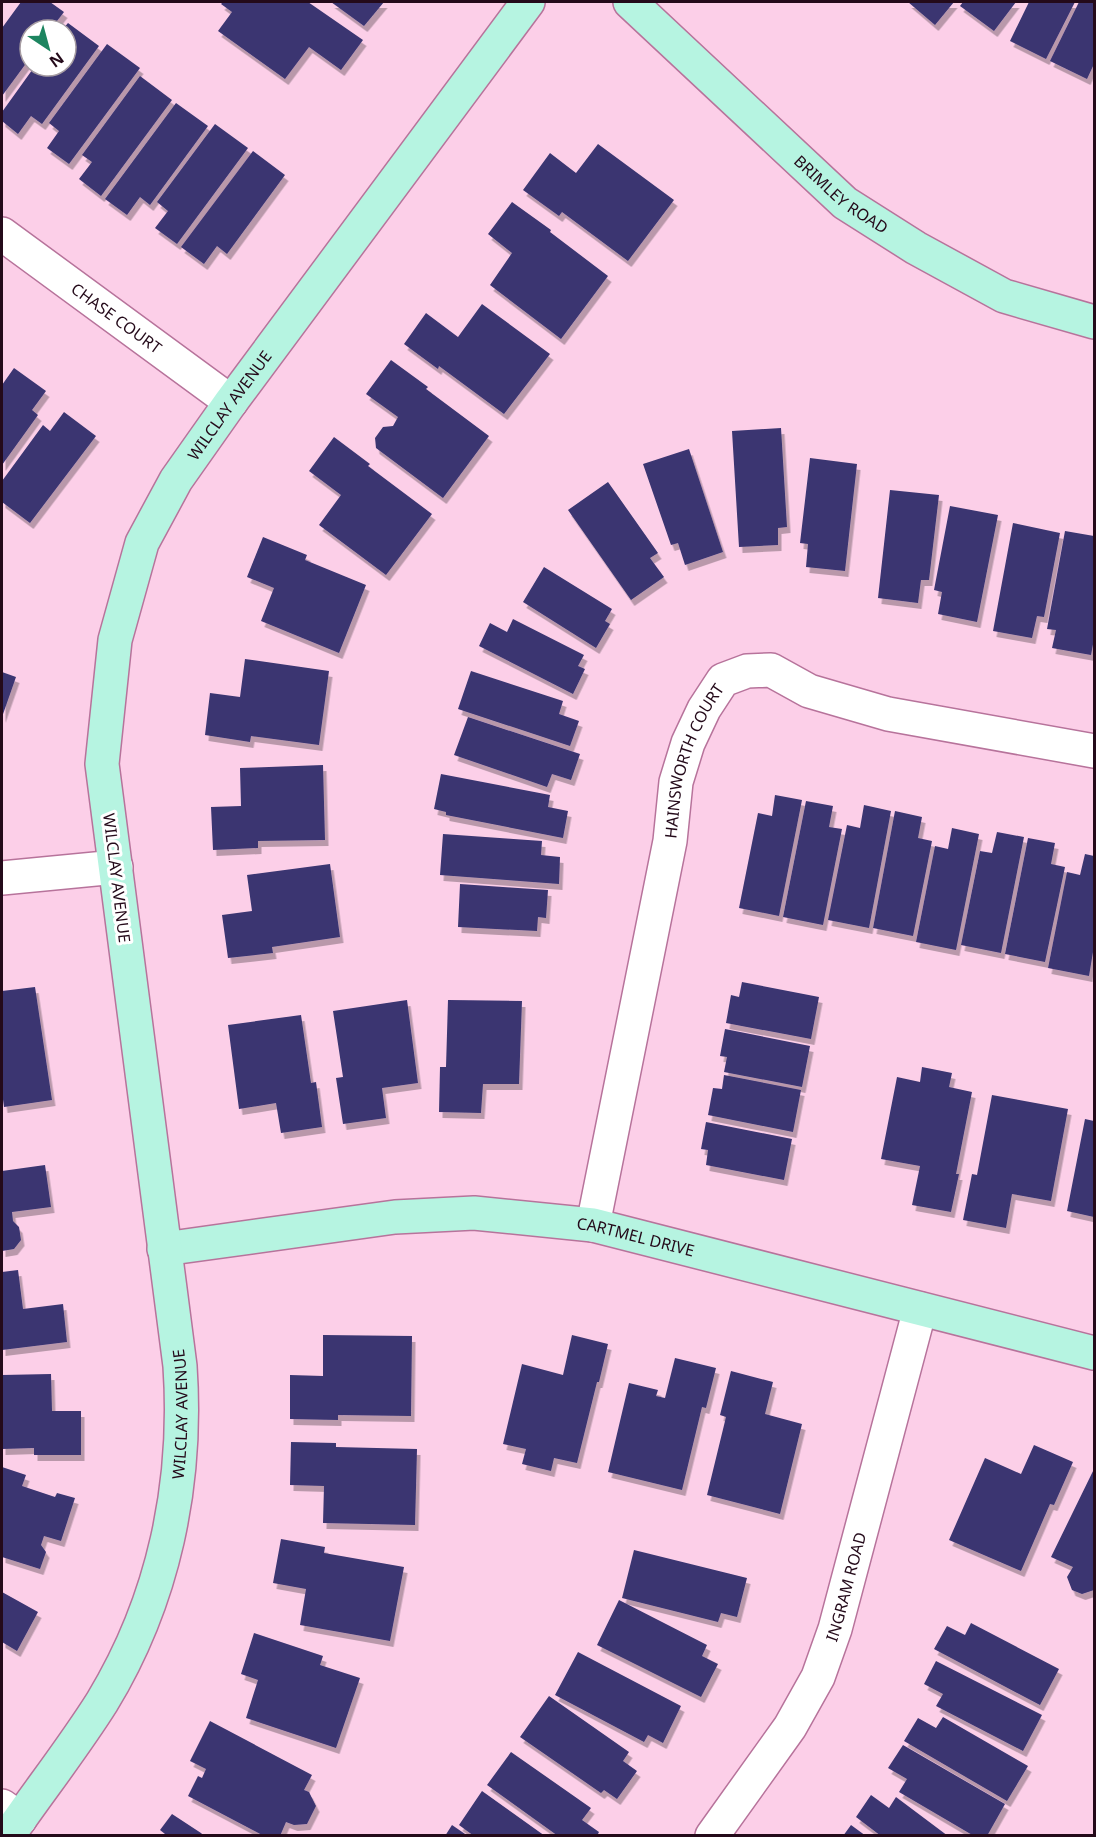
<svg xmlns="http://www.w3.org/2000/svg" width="1096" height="1837" viewBox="0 0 1096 1837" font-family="'Noto Sans',sans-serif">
	<defs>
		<filter id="shadow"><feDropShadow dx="3.5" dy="6" stdDeviation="0" flood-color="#0004"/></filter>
	</defs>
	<rect width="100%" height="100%" fill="#fccfe8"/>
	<path fill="#3a3571" filter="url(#shadow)" d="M 21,2 L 50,2 L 64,12 L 50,30 L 30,30 L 30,58 L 2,96 L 2,28 Z
		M 223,2 L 308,2 L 363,40 L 341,70 L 309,47 L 285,79 L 218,31 L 232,12 L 221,4 Z
		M 331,2 L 384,2 L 364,26 Z
		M 908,2 L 954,2 L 935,25 Z
		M 963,2 L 1016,2 L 994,31 L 960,6 Z
		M 1029,2 L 1075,2 L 1046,59 L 1010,41 Z
		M 1079,2 L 1094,2 L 1094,64 L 1087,79 L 1050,61 Z
		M 68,23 L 99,46 L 42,124 L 31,116 L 18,134 L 2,121 L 2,112 L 35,66 L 66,66 L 66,30 L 62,30 Z
		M 107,44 L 140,68 L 69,164 L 47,148 L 59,131 L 49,123 Z
		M 140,76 L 172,100 L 101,196 L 79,179 L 92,162 L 82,155 Z
		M 176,103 L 208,126 L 150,205 L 140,197 L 127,215 L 105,199 Z
		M 215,124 L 248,148 L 177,244 L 155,228 L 168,211 L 157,202 Z
		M 598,144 L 674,200 L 628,261 L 562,212 L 559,216 L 523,190 L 550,153 L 576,173 Z
		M 253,151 L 285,175 L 227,254 L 217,246 L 204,264 L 181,247 Z
		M 512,202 L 551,230 L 550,232 L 608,276 L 561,339 L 490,285 L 512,253 L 488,234 Z
		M 482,304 L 550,354 L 504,414 L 439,366 L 438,369 L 404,344 L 426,313 L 458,337 Z
		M 391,360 L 428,387 L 426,389 L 489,436 L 443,498 L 376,448 L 375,438 L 383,427 L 393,426 L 398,417 L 366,394 Z
		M 14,368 L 46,391 L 32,410 L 38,415 L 2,465 L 2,385 Z
		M 64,412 L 96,436 L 30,523 L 2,502 L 2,481 L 43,425 L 50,431 Z
		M 781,428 L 787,527 L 778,528 L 778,545 L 739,547 L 732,431 Z
		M 334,437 L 370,464 L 368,466 L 432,514 L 386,575 L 319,525 L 341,495 L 309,471 Z
		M 689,449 L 723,552 L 685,565 L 678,543 L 671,545 L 643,464 Z
		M 810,458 L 857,464 L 845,571 L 806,567 L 808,544 L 800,543 Z
		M 608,482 L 658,553 L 650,558 L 664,577 L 631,600 L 568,510 Z
		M 890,490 L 939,495 L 929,580 L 921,580 L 918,603 L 878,598 Z
		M 950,506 L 998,515 L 977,622 L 938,614 L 942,592 L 934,590 Z
		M 1013,523 L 1060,533 L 1044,617 L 1037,616 L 1032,638 L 993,631 Z
		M 1065,531 L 1094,536 L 1094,639 L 1091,655 L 1052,648 L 1056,630 L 1047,629 Z
		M 263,537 L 307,555 L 305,560 L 366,585 L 339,653 L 261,621 L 274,588 L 247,577 Z
		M 544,567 L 612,609 L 605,621 L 610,624 L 596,648 L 523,602 Z
		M 513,619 L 584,655 L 578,666 L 585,669 L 573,694 L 479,646 L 490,623 L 507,632 Z
		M 245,659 L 329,671 L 319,745 L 251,736 L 250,742 L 205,735 L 210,693 L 240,697 Z
		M 471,671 L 563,701 L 559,714 L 579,721 L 570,746 L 458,709 Z
		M 2,672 L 16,677 L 2,717 Z
		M 468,717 L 580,754 L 571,780 L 552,774 L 547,787 L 454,755 Z
		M 323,765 L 325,840 L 258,841 L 258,848 L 213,850 L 211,807 L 241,806 L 240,768 Z
		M 441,774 L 550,795 L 548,807 L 568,811 L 563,838 L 446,815 L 446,812 L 434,809 Z
		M 775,795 L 802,800 L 779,916 L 739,908 L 758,813 L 772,816 Z
		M 806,801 L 833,806 L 829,827 L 842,829 L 823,925 L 783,917 Z
		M 864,805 L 891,811 L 869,928 L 828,920 L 847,825 L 860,828 Z
		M 895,811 L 922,817 L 918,838 L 932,841 L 913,936 L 873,928 Z
		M 952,828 L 979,834 L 956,950 L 916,942 L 935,846 L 948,849 Z
		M 997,832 L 1024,837 L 1001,953 L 961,945 L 980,851 L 992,853 Z
		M 443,834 L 542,841 L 541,855 L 560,857 L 559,884 L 440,875 Z
		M 1028,838 L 1055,843 L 1051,864 L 1065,867 L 1045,962 L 1005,954 Z
		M 1085,854 L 1094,856 L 1094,946 L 1089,976 L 1048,968 L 1067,872 L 1080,875 Z
		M 330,864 L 340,937 L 272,947 L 273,953 L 228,958 L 222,915 L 252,911 L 247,875 Z
		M 460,884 L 548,890 L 546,918 L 538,917 L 537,931 L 458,927 Z
		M 742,982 L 819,997 L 811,1039 L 726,1023 L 731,995 L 739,997 Z
		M 35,987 L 52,1100 L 4,1107 L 2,1092 L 2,991 Z
		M 407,1000 L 418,1083 L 382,1088 L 386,1118 L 343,1124 L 336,1078 L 343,1077 L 333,1011 Z
		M 448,1000 L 522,1001 L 519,1084 L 483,1084 L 481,1113 L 439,1112 L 440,1067 L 446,1067 Z
		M 301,1015 L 311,1083 L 316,1082 L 322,1127 L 281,1133 L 276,1103 L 239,1109 L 228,1025 Z
		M 725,1029 L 810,1046 L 802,1087 L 724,1072 L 727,1057 L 720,1056 Z
		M 922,1067 L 952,1073 L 949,1087 L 972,1092 L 956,1174 L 959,1174 L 951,1212 L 912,1205 L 920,1166 L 881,1159 L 897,1077 L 920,1082 Z
		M 724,1075 L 801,1090 L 793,1132 L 708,1115 L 713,1088 L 722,1089 Z
		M 992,1095 L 1068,1109 L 1051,1201 L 1012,1194 L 1006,1228 L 963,1220 L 972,1174 L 977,1175 Z
		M 1085,1119 L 1094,1121 L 1094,1217 L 1067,1211 Z
		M 706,1122 L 792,1139 L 784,1180 L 706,1165 L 708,1150 L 701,1149 Z
		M 45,1165 L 51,1207 L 12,1212 L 13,1221 L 19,1227 L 21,1240 L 14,1249 L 2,1251 L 2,1171 Z
		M 18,1270 L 23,1309 L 63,1304 L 67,1342 L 2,1350 L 2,1272 Z
		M 323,1335 L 412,1336 L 411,1416 L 338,1415 L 338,1420 L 290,1419 L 290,1375 L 323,1376 Z
		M 572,1335 L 608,1344 L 599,1382 L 597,1382 L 577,1463 L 554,1458 L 551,1471 L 522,1464 L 526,1449 L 503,1444 L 522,1364 L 563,1375 Z
		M 675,1358 L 716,1368 L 706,1408 L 702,1407 L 682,1490 L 608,1472 L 629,1383 L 658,1390 L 656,1396 L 665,1398 Z
		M 731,1371 L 773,1382 L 765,1414 L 802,1424 L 780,1514 L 707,1495 L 726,1417 L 720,1415 Z
		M 51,1374 L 52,1411 L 81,1411 L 81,1455 L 34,1455 L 34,1448 L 2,1449 L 2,1375 Z
		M 291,1442 L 336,1443 L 336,1447 L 417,1449 L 415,1525 L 323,1523 L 324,1486 L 290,1485 Z
		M 1034,1445 L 1073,1462 L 1054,1505 L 1050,1504 L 1021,1571 L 949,1540 L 985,1458 L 1021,1474 Z
		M 2,1467 L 26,1475 L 22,1486 L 55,1497 L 57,1493 L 75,1498 L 61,1541 L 44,1536 L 41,1545 L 46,1552 L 40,1569 L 2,1557 Z
		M 1094,1469 L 1094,1590 L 1082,1594 L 1072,1590 L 1067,1577 L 1073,1567 L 1051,1557 Z
		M 281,1539 L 325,1547 L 324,1553 L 404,1567 L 390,1641 L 300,1625 L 306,1589 L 273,1583 Z
		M 634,1550 L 747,1578 L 737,1617 L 721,1613 L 718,1622 L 622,1598 Z
		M 2,1592 L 38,1612 L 17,1651 L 2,1642 Z
		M 619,1600 L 707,1645 L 702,1656 L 718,1664 L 701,1697 L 597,1645 Z
		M 971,1623 L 1059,1669 L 1040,1705 L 934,1649 L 947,1626 L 965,1635 Z
		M 254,1633 L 323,1656 L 320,1665 L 360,1678 L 336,1748 L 246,1718 L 258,1680 L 241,1674 Z
		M 578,1652 L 681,1706 L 663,1743 L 648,1735 L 644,1742 L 555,1695 Z
		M 936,1661 L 1042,1715 L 1023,1751 L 936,1706 L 943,1694 L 924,1684 Z
		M 549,1696 L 629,1752 L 623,1761 L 637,1771 L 617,1799 L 604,1790 L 601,1793 L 520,1737 Z
		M 943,1717 L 1028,1766 L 1007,1801 L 904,1741 L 918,1718 L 936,1728 Z
		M 210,1721 L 312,1775 L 304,1790 L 309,1792 L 316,1806 L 307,1824 L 294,1825 L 286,1822 L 280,1836 L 264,1836 L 188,1796 L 198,1776 L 202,1778 L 206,1769 L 190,1761 Z
		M 903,1745 L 1005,1804 L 987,1836 L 974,1836 L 899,1792 L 907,1779 L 888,1768 Z
		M 511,1752 L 591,1808 L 582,1820 L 599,1832 L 597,1836 L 558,1836 L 487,1785 Z
		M 482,1791 L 545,1836 L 474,1836 L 459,1825 Z
		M 871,1795 L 889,1808 L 896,1797 L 948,1836 L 881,1836 L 856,1817 Z
		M 172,1814 L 201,1833 L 204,1836 L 164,1836 L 165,1834 L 160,1830 Z
		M 452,1825 L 468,1836 L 445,1836 Z
		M 851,1825 L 866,1836 L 843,1836 Z"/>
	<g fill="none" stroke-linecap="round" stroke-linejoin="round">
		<g stroke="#b7739b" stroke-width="36">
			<g id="street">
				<path id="s1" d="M 2,234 L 231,402"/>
				<path d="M 2,878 L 116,867"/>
				<path id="s2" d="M 593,1225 L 670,841 L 676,782 L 688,743 L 704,709 L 723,680 L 747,671 L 771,670 L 809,691 L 888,714 L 1094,751"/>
				<path d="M 2,1806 L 20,1819"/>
				<path id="s3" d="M 712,1836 L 790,1727 L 818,1677 L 835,1629 L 920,1309"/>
			</g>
		</g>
		<g stroke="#b7739b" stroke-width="36">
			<g id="secondary">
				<path id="s4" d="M 630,2 L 845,203 L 916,248 L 1004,296 L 1094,322"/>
				<path id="s5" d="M 164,1249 L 395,1217 L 474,1213 L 593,1225 L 1094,1353"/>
				<path id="s6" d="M 8,1836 C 39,1791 73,1748 102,1702 C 164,1600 188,1484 180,1366 L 102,764 L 115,640 L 142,543 L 176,480 L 231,402 L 528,2"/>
			</g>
		</g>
		<use href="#street" stroke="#fff" stroke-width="33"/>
		<use href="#secondary" stroke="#b6f4e1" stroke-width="33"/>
	</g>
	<g text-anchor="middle" stroke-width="6" stroke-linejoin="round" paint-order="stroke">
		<g font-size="16" fill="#240a1a" stroke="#fff">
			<text dy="6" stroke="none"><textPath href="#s4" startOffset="286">BRIMLEY ROAD</textPath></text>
			<text dy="6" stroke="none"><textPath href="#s1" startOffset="142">CHASE COURT</textPath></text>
			<text dy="6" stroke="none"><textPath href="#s6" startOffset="1510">WILCLAY AVENUE</textPath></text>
			<text dy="6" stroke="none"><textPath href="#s2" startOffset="476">HAINSWORTH COURT</textPath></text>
			<text transform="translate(117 878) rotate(83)" y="6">WILCLAY AVENUE</text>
			<text dy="6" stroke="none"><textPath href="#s5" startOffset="476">CARTMEL DRIVE</textPath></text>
			<text dy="6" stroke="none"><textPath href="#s6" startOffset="466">WILCLAY AVENUE</textPath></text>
			<text dy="6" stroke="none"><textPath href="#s3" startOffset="286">INGRAM ROAD</textPath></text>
		</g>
	</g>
	<rect width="1096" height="1837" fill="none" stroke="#240a1a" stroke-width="6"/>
	<g transform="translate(48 48) rotate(144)"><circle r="28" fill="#ffffff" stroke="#a79da3" stroke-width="1.5"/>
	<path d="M0-4.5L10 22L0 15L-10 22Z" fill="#1d8560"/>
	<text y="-9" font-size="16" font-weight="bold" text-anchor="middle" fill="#240a1a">N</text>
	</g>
</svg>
